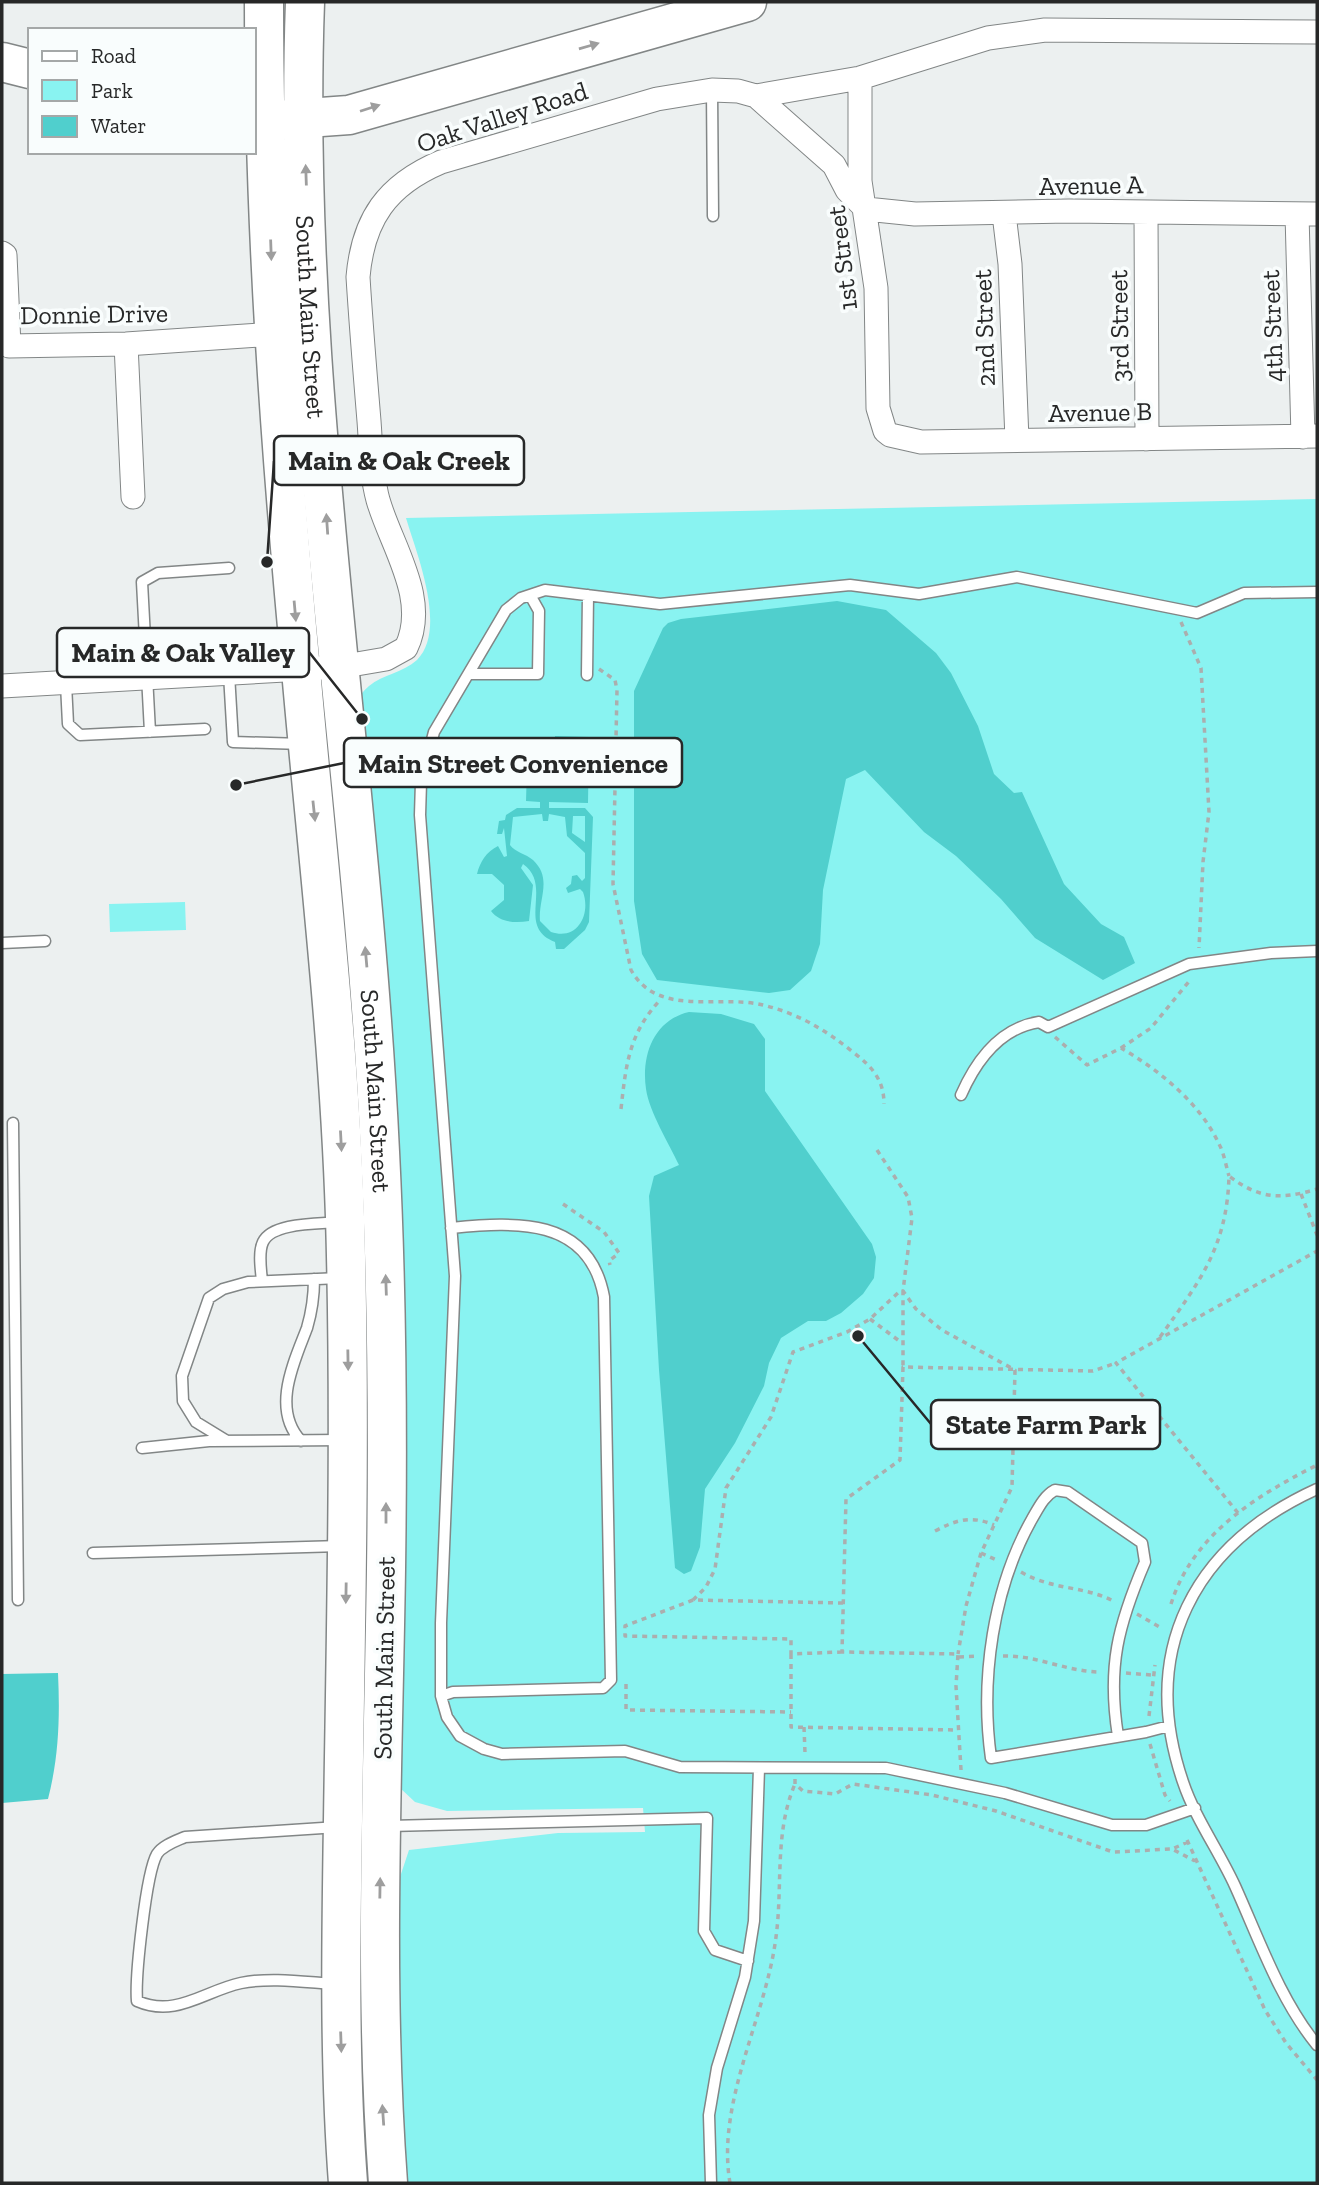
<svg xmlns="http://www.w3.org/2000/svg" width="1319" height="2185" viewBox="0 0 1319 2185" font-family="'Zilla Slab',serif">
	<rect width="100%" height="100%" fill="#ecf0f0"/>
	<path fill="#89f3f1" d="M 1317,499 L 1317,2183 L 404,2183 L 400,2139 L 399,1880 L 409,1850 L 558,1833 L 645,1832 L 643,1808 L 447,1811 L 415,1802 L 399,1787 L 355,702 C 359,697 364,690 369,686 C 383,674 403,673 417,660 C 448,629 416,552 406,518 Z
		M 185,902 L 186,930 L 110,932 L 109,904 Z"/>
	<path fill="#50cfcd" fill-rule="evenodd" d="M 837,601 L 886,610 L 936,653 L 951,673 L 978,726 L 994,774 L 1014,793 L 1022,792 L 1064,884 L 1101,924 L 1124,937 L 1135,963 L 1103,980 L 1035,938 L 1001,899 L 956,856 L 924,832 L 865,770 L 846,779 L 823,890 L 820,944 L 811,971 L 790,990 L 769,993 L 657,980 L 642,954 L 634,901 L 634,691 L 663,628 L 668,623 L 681,619 Z
		M 555,736 L 589,737 L 588,803 L 549,802 L 549,808 L 585,808 L 593,817 L 589,922 L 585,930 L 564,949 L 556,949 L 555,942 C 515,927 554,886 523,864 L 521,868 L 533,885 L 529,921 C 516,923 500,923 491,911 L 504,900 L 504,885 L 492,874 L 477,874 C 480,862 486,852 498,846 L 504,857 L 507,856 L 504,828 L 502,834 L 497,834 L 499,821 L 505,820 L 506,815 L 517,808 L 540,808 L 540,802 L 526,801 L 527,767 L 565,767 L 565,756 L 554,756 ZM 542,814 L 543,821 L 548,821 L 549,814 L 565,817 L 567,836 L 585,853 L 585,878 L 582,881 L 577,875 L 572,876 L 571,884 L 566,888 L 568,893 L 580,889 L 583,892 C 591,914 578,941 551,932 L 540,921 C 538,899 553,879 533,860 C 526,854 515,852 510,845 L 513,817 ZM 573,816 L 585,816 L 585,842 L 572,833 Z
		M 689,1012 L 721,1014 L 754,1024 L 765,1039 L 765,1091 L 872,1244 L 876,1257 L 874,1278 L 863,1294 L 841,1313 L 826,1321 L 808,1321 L 781,1338 L 769,1363 L 764,1386 L 735,1443 L 705,1489 L 700,1547 L 691,1571 L 684,1574 L 675,1568 L 659,1370 L 649,1196 L 654,1176 L 679,1165 C 669,1144 649,1111 646,1089 C 641,1055 654,1020 689,1012 Z
		M 58,1673 C 60,1717 59,1756 48,1799 L 2,1803 L 2,1674 Z"/>
	<g fill="none" stroke-linecap="round" stroke-linejoin="round">
		<g stroke="#828686" stroke-width="13">
			<path id="lane" d="M 712,90 L 713,216
				M 229,674 L 233,742 L 303,744
				M 470,674 L 538,674 L 539,611 L 530,595
				M 587,675 L 588,595
				M 66,684 L 68,724 L 80,735 L 205,729
				M 150,732 L 142,582 L 158,573 L 229,568
				M 2,943 L 45,941
				M 961,1095 C 976,1061 1000,1028 1039,1022 L 1048,1027 L 1189,964 L 1271,953 L 1317,951
				M 13,1123 L 18,1600
				M 262,1281 C 261,1270 258,1252 263,1242 C 272,1222 320,1224 339,1222
				M 227,1441 L 196,1422 L 183,1401 L 182,1376 L 209,1298 L 223,1289 L 248,1282 L 340,1278
				M 301,1441 C 271,1409 294,1362 307,1328 C 312,1311 314,1296 314,1279
				M 142,1448 L 209,1441 L 342,1440
				M 1317,1489 C 1194,1545 1138,1650 1183,1782 C 1195,1818 1219,1851 1235,1886 C 1259,1939 1280,2000 1317,2045
				M 93,1553 L 341,1546
				M 441,1696 L 453,1692 L 603,1688 L 611,1680 L 604,1297 C 589,1216 515,1222 451,1228
				M 1118,1736 C 1107,1667 1118,1625 1145,1562 L 1142,1543 L 1068,1492 L 1055,1490 C 1044,1496 1039,1507 1032,1519 C 993,1588 980,1679 991,1758 L 1146,1732 L 1169,1726
				M 1195,1808 L 1146,1825 L 1112,1825 L 1005,1793 L 886,1768 L 680,1767 L 625,1751 L 502,1754 L 484,1749 L 460,1736 L 447,1717 L 441,1696 L 441,1623 L 455,1276 L 420,815 L 421,782 L 434,732 L 506,610 L 521,598 L 545,590 L 660,604 L 850,585 L 919,594 L 1017,577 L 1197,613 L 1244,593 L 1317,592
				M 389,1826 L 707,1818 L 704,1931 L 715,1950 L 748,1961
				M 334,1984 C 304,1982 271,1977 241,1983 C 204,1991 176,2018 137,2001 C 135,1977 146,1873 157,1854 C 163,1845 176,1841 185,1837 L 338,1827
				M 711,2183 L 709,2115 L 717,2068 L 745,1977 L 754,1921 L 759,1768"/>
		</g>
		<g stroke="#828686" stroke-width="25">
			<path id="street" d="M 860,78 L 860,181 L 876,288 L 878,408 L 885,431 L 890,435 L 921,442 L 1317,436
				M 756,96 L 834,165 L 847,190 L 866,209 L 915,214 L 1069,211 L 1317,214
				M 1146,212 L 1147,439
				M 1004,214 L 1010,264 L 1017,440
				M 1297,214 L 1303,437
				M 2,253 L 5,255 L 9,346 L 126,344 L 274,334
				M 126,344 L 133,497
				M 2,686 L 339,667 L 386,659 L 406,648 C 430,599 391,546 378,500 C 371,475 371,447 369,421 C 365,373 361,325 358,277 C 363,219 387,185 441,162 L 657,99 L 712,90 L 738,91 L 756,96 L 860,78 L 988,38 L 1045,30 L 1317,32"/>
		</g>
		<g stroke="#828686" stroke-width="41">
			<g id="highway">
				<path d="M 264,2 C 264,225 280,448 301,670 C 317,853 339,1034 345,1217 C 351,1419 346,1620 343,1821 C 341,1942 339,2063 348,2183"/>
				<path id="s1" d="M 305,2 C 291,386 362,768 380,1152 C 387,1291 388,1430 386,1569 C 383,1774 373,1979 388,2183"/>
				<path d="M 2,62 L 30,69"/>
				<path d="M 279,120 L 349,115 L 747,2"/>
			</g>
		</g>
		<path stroke="#abaeae" stroke-width="3.5" stroke-dasharray="5 5" stroke-linecap="butt" d="M 1181,622 L 1201,668 L 1209,812 L 1203,862 L 1199,948
			M 599,669 L 615,680 L 617,690 L 613,884 L 631,970 C 658,1018 718,994 763,1005 C 799,1014 824,1029 853,1052 C 871,1066 884,1079 884,1104
			M 1055,1037 L 1087,1065 L 1121,1048 C 1159,1070 1200,1103 1219,1144 C 1224,1153 1226,1166 1229,1176
			M 1121,1048 L 1151,1028 L 1191,979
			M 621,1109 C 626,1064 629,1033 661,999
			M 877,1150 L 908,1197 L 912,1218 L 903,1291 L 916,1309 L 942,1330 L 1015,1370 L 1012,1487 L 981,1553 L 966,1606 L 958,1654
			M 1301,1194 L 1317,1235
			M 563,1204 L 604,1232 L 619,1253 L 609,1261 L 610,1265
			M 870,1319 L 902,1343
			M 1160,1337 C 1200,1281 1227,1247 1229,1176 C 1259,1199 1281,1200 1317,1189
			M 1238,1513 L 1116,1363 L 1317,1251
			M 935,1531 C 956,1520 971,1515 994,1525
			M 981,1553 L 999,1561
			M 1021,1572 C 1054,1591 1084,1585 1115,1602
			M 693,1600 L 625,1626 L 625,1636 L 791,1639 L 791,1654 L 841,1652
			M 843,1603 L 693,1600 L 706,1587 L 715,1569 L 726,1488 L 771,1417 L 793,1352 L 847,1332 L 870,1319 L 899,1292 L 903,1291 L 903,1367
			M 1171,1604 C 1193,1534 1256,1496 1317,1465
			M 1137,1614 L 1163,1629
			M 791,1654 L 791,1727 L 958,1730
			M 1003,1656 C 1037,1655 1067,1672 1101,1672
			M 959,1657 L 978,1656
			M 1126,1673 L 1152,1675
			M 626,1684 L 626,1710 L 791,1712
			M 1149,1716 L 1155,1665
			M 804,1727 L 805,1753
			M 1150,1744 L 1165,1795 L 1170,1801
			M 961,1770 L 956,1686 L 958,1654 L 842,1652 L 846,1499 L 900,1460 L 903,1367 L 1093,1371 L 1116,1363
			M 795,1779 L 795,1784 L 803,1791 L 835,1794 L 853,1784 L 932,1795 L 996,1811 L 1113,1852 L 1172,1849
			M 1187,1840 L 1265,2010 L 1286,2043 L 1317,2080
			M 1188,1842 L 1172,1849 L 1195,1861
			M 730,2183 C 716,2102 766,2017 776,1937 C 783,1886 774,1833 795,1784"/>
		<use href="#lane" stroke="#fff" stroke-width="10"/>
		<use href="#street" stroke="#fff" stroke-width="23"/>
		<use href="#highway" stroke="#fff" stroke-width="38"/>
	</g>
	<defs><path id="oneway-solid" d="M-6-.8H1V-3.2L6.5 0L1 3.2V.8H-6Z" transform="scale(1.75)"/></defs>
	<g fill="#9e9e9e">
		<use href="#oneway-solid" transform="translate(589 46) rotate(-16)"/>
		<use href="#oneway-solid" transform="translate(370 108) rotate(-18)"/>
		<use href="#oneway-solid" transform="translate(306 175) rotate(-92)"/>
		<use href="#oneway-solid" transform="translate(271 250) rotate(88)"/>
		<use href="#oneway-solid" transform="translate(327 524) rotate(-94)"/>
		<use href="#oneway-solid" transform="translate(295 611) rotate(85)"/>
		<use href="#oneway-solid" transform="translate(314 811) rotate(84)"/>
		<use href="#oneway-solid" transform="translate(366 957) rotate(-95)"/>
		<use href="#oneway-solid" transform="translate(341 1141) rotate(87)"/>
		<use href="#oneway-solid" transform="translate(386 1285) rotate(-92)"/>
		<use href="#oneway-solid" transform="translate(348 1360) rotate(89)"/>
		<use href="#oneway-solid" transform="translate(386 1513) rotate(-90)"/>
		<use href="#oneway-solid" transform="translate(346 1593) rotate(91)"/>
		<use href="#oneway-solid" transform="translate(380 1888) rotate(-89)"/>
		<use href="#oneway-solid" transform="translate(341 2042) rotate(88)"/>
		<use href="#oneway-solid" transform="translate(383 2115) rotate(-94)"/>
	</g>
	<g text-anchor="middle" stroke-width="7" stroke-linejoin="round" paint-order="stroke">
		<g font-size="26" fill="#272828" stroke="#f9fdfd">
			<text transform="translate(502 117) rotate(-18)" y="9">Oak Valley Road</text>
			<text transform="translate(1091 185) rotate(-1)" y="9">Avenue A</text>
			<text transform="translate(842 258) rotate(-97)" y="9">1st Street</text>
			<text transform="translate(94 314) rotate(-1)" y="9">Donnie Drive</text>
			<text dy="9" stroke="none"><textPath href="#s1" startOffset="315">South Main Street</textPath></text>
			<text transform="translate(1119 326) rotate(-91)" y="9">3rd Street</text>
			<text transform="translate(1272 326) rotate(-92)" y="9">4th Street</text>
			<text transform="translate(984 328) rotate(-92)" y="9">2nd Street</text>
			<text transform="translate(1100 412) rotate(-1)" y="9">Avenue B</text>
			<text dy="9" stroke="none"><textPath href="#s1" startOffset="1092">South Main Street</textPath></text>
			<text transform="translate(384 1658) rotate(-89)" y="9">South Main Street</text>
		</g>
	</g>
	<path fill="none" stroke="#272828" stroke-width="2.5" d="M267 562L274 461M362 719L309 652M236 785L344 763M858 1336L931 1424"/>
	<g fill="#272828" stroke="#f9fdfd" stroke-width="2.5">
		<circle cx="267" cy="562" r="7"/>
		<circle cx="362" cy="719" r="7"/>
		<circle cx="236" cy="785" r="7"/>
		<circle cx="858" cy="1336" r="7"/>
	</g>
	<g fill="#f9fdfd" stroke="#272828" stroke-width="2.5">
		<rect x="274" y="436" width="250" height="49" rx="7"/>
		<rect x="57" y="628" width="252" height="49" rx="7"/>
		<rect x="344" y="738" width="338" height="49" rx="7"/>
		<rect x="931" y="1400" width="229" height="49" rx="7"/>
	</g>
	<g font-size="28" text-anchor="middle" font-weight="bold" fill="#272828">
		<text x="399" y="470">Main &amp; Oak Creek</text>
		<text x="183" y="662">Main &amp; Oak Valley</text>
		<text x="513" y="773">Main Street Convenience</text>
		<text x="1046" y="1434">State Farm Park</text>
	</g>
	<rect width="1319" height="2185" fill="none" stroke="#272828" stroke-width="7"/>
	<rect x="28" y="28" width="228" height="126" fill="#f9fdfd" stroke="#a5a8a8" stroke-width="2"/>
	<rect x="42" y="51" width="35" height="10" fill="#ffffff" stroke="#a5a8a8" stroke-width="2"/>
	<text x="91" y="63" font-size="21" fill="#272828">Road</text>
	<rect x="42" y="80" width="35" height="21" fill="#89f3f1" stroke="#a5a8a8" stroke-width="2"/>
	<text x="91" y="98" font-size="21" fill="#272828">Park</text>
	<rect x="42" y="116" width="35" height="21" fill="#50cfcd" stroke="#a5a8a8" stroke-width="2"/>
	<text x="91" y="133" font-size="21" fill="#272828">Water</text>
</svg>
